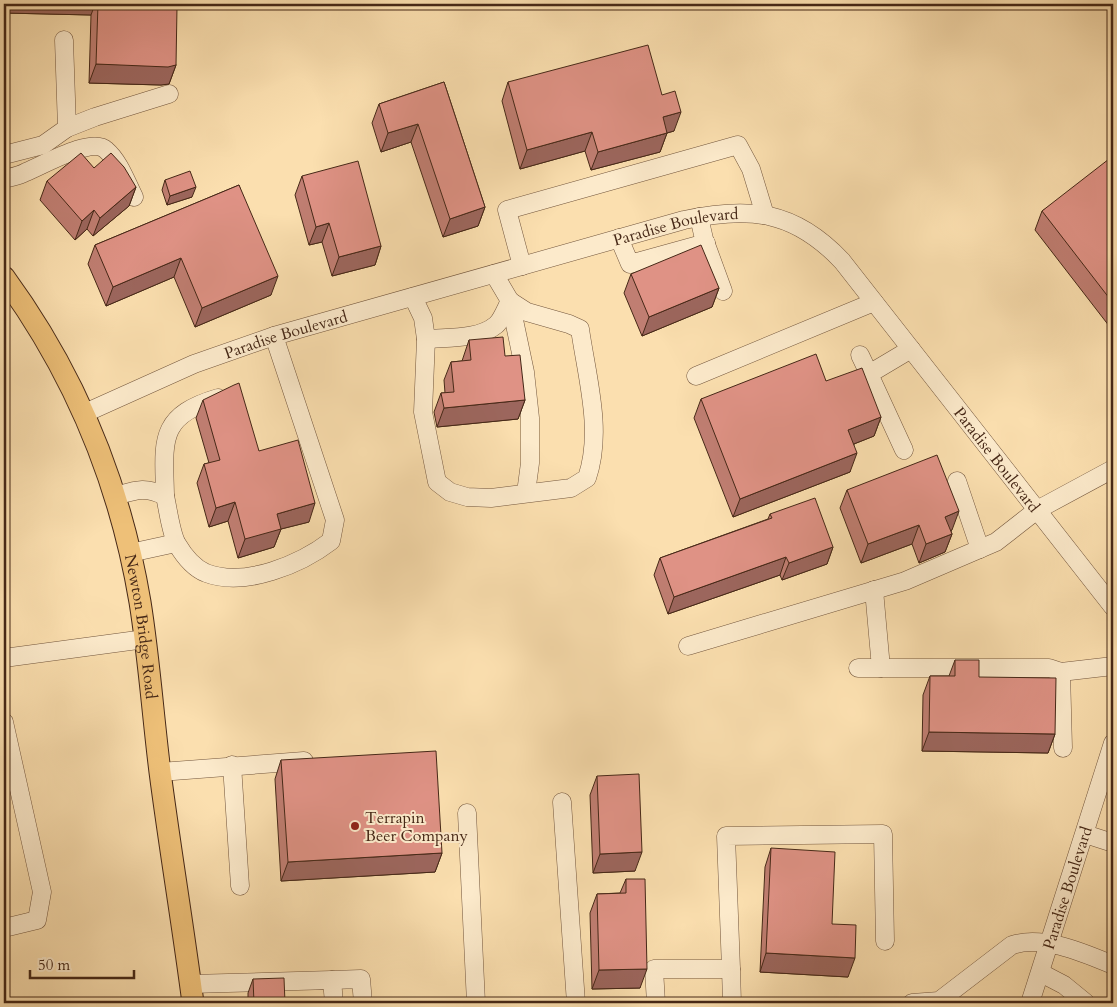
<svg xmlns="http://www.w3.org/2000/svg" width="1117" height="1007" viewBox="0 0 1117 1007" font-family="Cardo,serif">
	<rect width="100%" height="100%" fill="#fbdfaf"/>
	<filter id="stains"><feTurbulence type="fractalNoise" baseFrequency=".004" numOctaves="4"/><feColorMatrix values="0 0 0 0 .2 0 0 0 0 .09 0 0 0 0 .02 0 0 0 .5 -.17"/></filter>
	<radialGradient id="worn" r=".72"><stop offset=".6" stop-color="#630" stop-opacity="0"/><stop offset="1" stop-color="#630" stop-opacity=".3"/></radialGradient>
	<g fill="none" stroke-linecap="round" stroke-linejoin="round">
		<g stroke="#73563d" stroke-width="19">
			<g id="minor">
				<path d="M 64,40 L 67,128"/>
				<path d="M 4,155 L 43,145 L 67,128 L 95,117 L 169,94"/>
				<path d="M 4,179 C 11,177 19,176 26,172 C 42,166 92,136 106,150 C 119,161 126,181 134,197"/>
				<path d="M 699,217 L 704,239 L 723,291"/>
				<path d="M 619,238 L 630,264 L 706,243"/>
				<path d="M 522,266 L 507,210 L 738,145 L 751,169 L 765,215"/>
				<path d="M 494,274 L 510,301 L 525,372 L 530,418 L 530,463 L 526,493"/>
				<path d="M 413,297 L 423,318 L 426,339 L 423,412 L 437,482 L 450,492 L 467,497 L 491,498 L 571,488 L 587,478 C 603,431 587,378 580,329 L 569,324 L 527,312 L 510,301"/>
				<path d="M 426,339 C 448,337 478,340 496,325 C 502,320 506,308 510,301"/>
				<path d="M 860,355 L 869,374"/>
				<path d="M 696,376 L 874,302"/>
				<path id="s1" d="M 85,413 L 194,364 L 274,336 L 684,220 C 749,206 794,210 842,261 L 1113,607"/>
				<path d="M 904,450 L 869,374 L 911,349"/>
				<path d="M 957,481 L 980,549"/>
				<path d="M 115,496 C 136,490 145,486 165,496 C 168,509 171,534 177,544 C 184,556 194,568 206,573 C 245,588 301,564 331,541 L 335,520 L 274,336"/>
				<path d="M 165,496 C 164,442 157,416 218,398"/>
				<path d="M 130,553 L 176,543"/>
				<path d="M 874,590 L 881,668"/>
				<path d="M 688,646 L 905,581 L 996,542 L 1037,510 L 1113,469"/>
				<path d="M 4,658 L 145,639"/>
				<path d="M 858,668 L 1049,668 L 1061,672 L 1113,666"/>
				<path d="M 1061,672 L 1063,748"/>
				<path d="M 4,722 L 42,892 L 37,920 L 4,928"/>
				<path d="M 232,765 L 240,886"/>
				<path d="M 160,772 L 304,761"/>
				<path d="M 562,802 L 576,1003"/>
				<path d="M 467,813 L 476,1003"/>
				<path d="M 1085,834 L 1113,843"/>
				<path d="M 731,969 L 726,836 L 883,834 L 885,941"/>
				<path d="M 1041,973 L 1064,985 L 1086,1003"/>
				<path d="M 332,980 L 361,979 L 363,1003"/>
				<path d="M 190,984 L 332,980 L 334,1003"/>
				<path d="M 656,1003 L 654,969 L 731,969 L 732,1003"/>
				<path d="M 912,1003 L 939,1001 L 1012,945 C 1044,935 1084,953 1113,965"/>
				<path id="s2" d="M 1030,1003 L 1113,743"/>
			</g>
		</g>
		<g stroke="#462817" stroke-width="23">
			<g id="major">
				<path id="s3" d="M 4,277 C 75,374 120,483 140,602 C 149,658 153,716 160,772 C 170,849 183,926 193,1003"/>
			</g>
		</g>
		<use href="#minor" stroke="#fceacb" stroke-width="18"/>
		<use href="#major" stroke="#eec078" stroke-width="21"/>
	</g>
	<path fill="#c07e72" stroke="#462817" d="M 4,4 L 149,4 L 149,6 L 176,65 L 169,84 L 161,85 L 89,83 L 91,15 L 4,13 Z
		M 444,82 L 485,207 L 478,226 L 443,237 L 411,142 L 381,152 L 372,123 L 379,104 Z
		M 508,82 L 662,95 L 674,131 L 667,133 L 660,152 L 591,170 L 585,151 L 520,169 L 502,101 Z
		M 1113,165 L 1113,331 L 1035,230 L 1042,211 Z
		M 94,168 L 136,187 L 129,206 L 93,236 L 87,229 L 75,240 L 40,200 L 47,181 Z
		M 302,176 L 381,246 L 375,265 L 332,276 L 322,242 L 309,245 L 295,195 Z
		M 165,180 L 192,197 L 167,205 L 162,190 Z
		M 239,185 L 271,295 L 195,327 L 174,277 L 106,306 L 88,264 L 95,245 Z
		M 631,274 L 719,288 L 712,307 L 642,336 L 624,293 Z
		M 469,340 L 505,356 L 525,400 L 518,419 L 437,427 L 434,412 L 441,393 L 445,393 L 444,380 L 451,362 L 462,361 Z
		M 826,381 L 881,417 L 874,436 L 854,444 L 850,472 L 733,517 L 694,418 L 701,399 Z
		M 203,400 L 259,451 L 309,522 L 281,529 L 274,547 L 238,558 L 228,521 L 209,527 L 197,483 L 204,464 L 209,463 L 196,418 Z
		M 847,490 L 952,530 L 951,531 L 952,534 L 945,552 L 919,563 L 912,544 L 861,563 L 840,508 Z
		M 770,514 L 833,547 L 827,564 L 782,580 L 780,575 L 668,614 L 654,575 L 660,558 L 768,519 Z
		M 955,660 L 1055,734 L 1048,753 L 922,751 L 923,695 L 930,676 L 949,676 Z
		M 281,760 L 442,853 L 435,872 L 281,881 L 275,779 Z
		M 597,776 L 635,871 L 593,873 L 590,795 Z
		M 771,848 L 832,924 L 848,977 L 760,972 L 765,867 Z
		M 626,879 L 640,988 L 592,989 L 590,913 L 597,894 L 620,893 Z
		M 253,979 L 285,1003 L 248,1003 L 248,993 Z"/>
	<path fill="#9c665d" stroke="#462817" d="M 4,4 L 95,4 L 91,15 L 4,13 Z
		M 96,64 L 176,65 L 169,84 L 161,85 L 89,83 Z
		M 681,112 L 674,131 L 656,136 L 663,117 Z
		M 418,124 L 411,142 L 381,152 L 388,133 Z
		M 592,132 L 585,151 L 520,169 L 527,150 Z
		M 667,133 L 660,152 L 591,170 L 598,152 Z
		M 136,187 L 129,206 L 93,236 L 100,218 Z
		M 196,187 L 192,197 L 167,205 L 170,196 Z
		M 485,207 L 478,226 L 443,237 L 450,219 Z
		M 94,210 L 87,229 L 75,240 L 82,221 Z
		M 329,223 L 322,242 L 309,245 L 316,227 Z
		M 381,246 L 375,265 L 332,276 L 339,257 Z
		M 181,258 L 174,277 L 106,306 L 113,287 Z
		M 278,276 L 271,295 L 195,327 L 202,308 Z
		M 719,288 L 712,307 L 642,336 L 649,317 Z
		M 525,400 L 518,419 L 437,427 L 444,408 Z
		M 881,417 L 874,436 L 841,449 L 848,430 Z
		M 857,453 L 850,472 L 733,517 L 740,499 Z
		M 235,502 L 228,521 L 209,527 L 216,508 Z
		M 315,503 L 309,522 L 281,529 L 274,547 L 238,558 L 245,539 L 277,514 Z
		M 959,511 L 952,530 L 938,535 L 945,517 Z
		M 919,525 L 912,544 L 861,563 L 868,544 Z
		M 952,534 L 945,552 L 919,563 L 926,544 Z
		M 833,547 L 827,564 L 782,580 L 789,563 Z
		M 786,557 L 780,575 L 668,614 L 674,597 Z
		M 929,732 L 1055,734 L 1048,753 L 922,751 Z
		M 642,852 L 635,871 L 593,873 L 600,854 Z
		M 442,853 L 435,872 L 281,881 L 288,862 Z
		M 766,953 L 855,958 L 848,977 L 760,972 Z
		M 647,969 L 640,988 L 592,989 L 599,970 Z"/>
	<path fill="#df9285" stroke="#462817" d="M 98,4 L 149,4 L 149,6 L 177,7 L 176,65 L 168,67 L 96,64 Z
		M 648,45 L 662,95 L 675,91 L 681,112 L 663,117 L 667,133 L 598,152 L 592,132 L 527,150 L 508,82 Z
		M 444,82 L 485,207 L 450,219 L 418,124 L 388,133 L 379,104 Z
		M 81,153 L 94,168 L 111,153 L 124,167 L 136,187 L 100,218 L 94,210 L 82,221 L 47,181 Z
		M 1109,159 L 1113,165 L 1113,303 L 1042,211 Z
		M 358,161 L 381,246 L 339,257 L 329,223 L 316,227 L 302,176 Z
		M 190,171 L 196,187 L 170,196 L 165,180 Z
		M 239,185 L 278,276 L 202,308 L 181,258 L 113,287 L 95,245 Z
		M 701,245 L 719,288 L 649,317 L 631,274 Z
		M 503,337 L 505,356 L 520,355 L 525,400 L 444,408 L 441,393 L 454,392 L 451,362 L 471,360 L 469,340 Z
		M 816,354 L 826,381 L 862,368 L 881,417 L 848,430 L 857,453 L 740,499 L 701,399 Z
		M 239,383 L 259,451 L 298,440 L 315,503 L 277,514 L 281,529 L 245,539 L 235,502 L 216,508 L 204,464 L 220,460 L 203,400 L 234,385 Z
		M 937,455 L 959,511 L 945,517 L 952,534 L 926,544 L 919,525 L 868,544 L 847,490 Z
		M 815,498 L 833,547 L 789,563 L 786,557 L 674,597 L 660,558 L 772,518 L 770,514 Z
		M 955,660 L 979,660 L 979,677 L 1056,678 L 1055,734 L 929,732 L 930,676 L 955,676 Z
		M 436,751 L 442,853 L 288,862 L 281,760 Z
		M 639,774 L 642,852 L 600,854 L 597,776 Z
		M 771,848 L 835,852 L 832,924 L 856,925 L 855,958 L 766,953 Z
		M 626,879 L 645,879 L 647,969 L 599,970 L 597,894 L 626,893 Z
		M 284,978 L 285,1003 L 254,1003 L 253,979 Z"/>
	<circle fill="#8f2418" stroke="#fceacb" stroke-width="2" cx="355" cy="826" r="5"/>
	<g text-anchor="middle" stroke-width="4" stroke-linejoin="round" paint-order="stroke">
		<g font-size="16" fill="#462817" stroke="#fceacb">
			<text dy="6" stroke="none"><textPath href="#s1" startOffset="621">Paradise Boulevard</textPath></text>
			<text dy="6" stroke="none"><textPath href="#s1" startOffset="216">Paradise Boulevard</textPath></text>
			<text dy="6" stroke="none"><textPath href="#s1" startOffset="1055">Paradise Boulevard</textPath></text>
			<text dy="6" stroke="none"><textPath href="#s3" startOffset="380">Newton Bridge Road</textPath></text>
			<text dy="6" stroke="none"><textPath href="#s2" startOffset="121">Paradise Boulevard</textPath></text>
		</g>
		<g font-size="16" fill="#462817" stroke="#fceacb" text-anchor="start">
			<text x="365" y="823">Terrapin<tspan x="365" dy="18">Beer Company</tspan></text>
		</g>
	</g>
	<rect width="1117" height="1007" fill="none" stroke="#fbdfaf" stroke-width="20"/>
	<rect x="5" y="5" width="1107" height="997" fill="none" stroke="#462817" stroke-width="2.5"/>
	<rect x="10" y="10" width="1097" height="987" fill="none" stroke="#462817"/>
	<path d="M30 970v8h104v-8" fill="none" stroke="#462817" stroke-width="2.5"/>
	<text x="38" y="970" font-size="15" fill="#462817" stroke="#fceacb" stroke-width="4" paint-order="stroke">50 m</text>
	<rect width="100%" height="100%" filter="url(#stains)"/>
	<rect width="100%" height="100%" fill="url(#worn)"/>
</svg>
